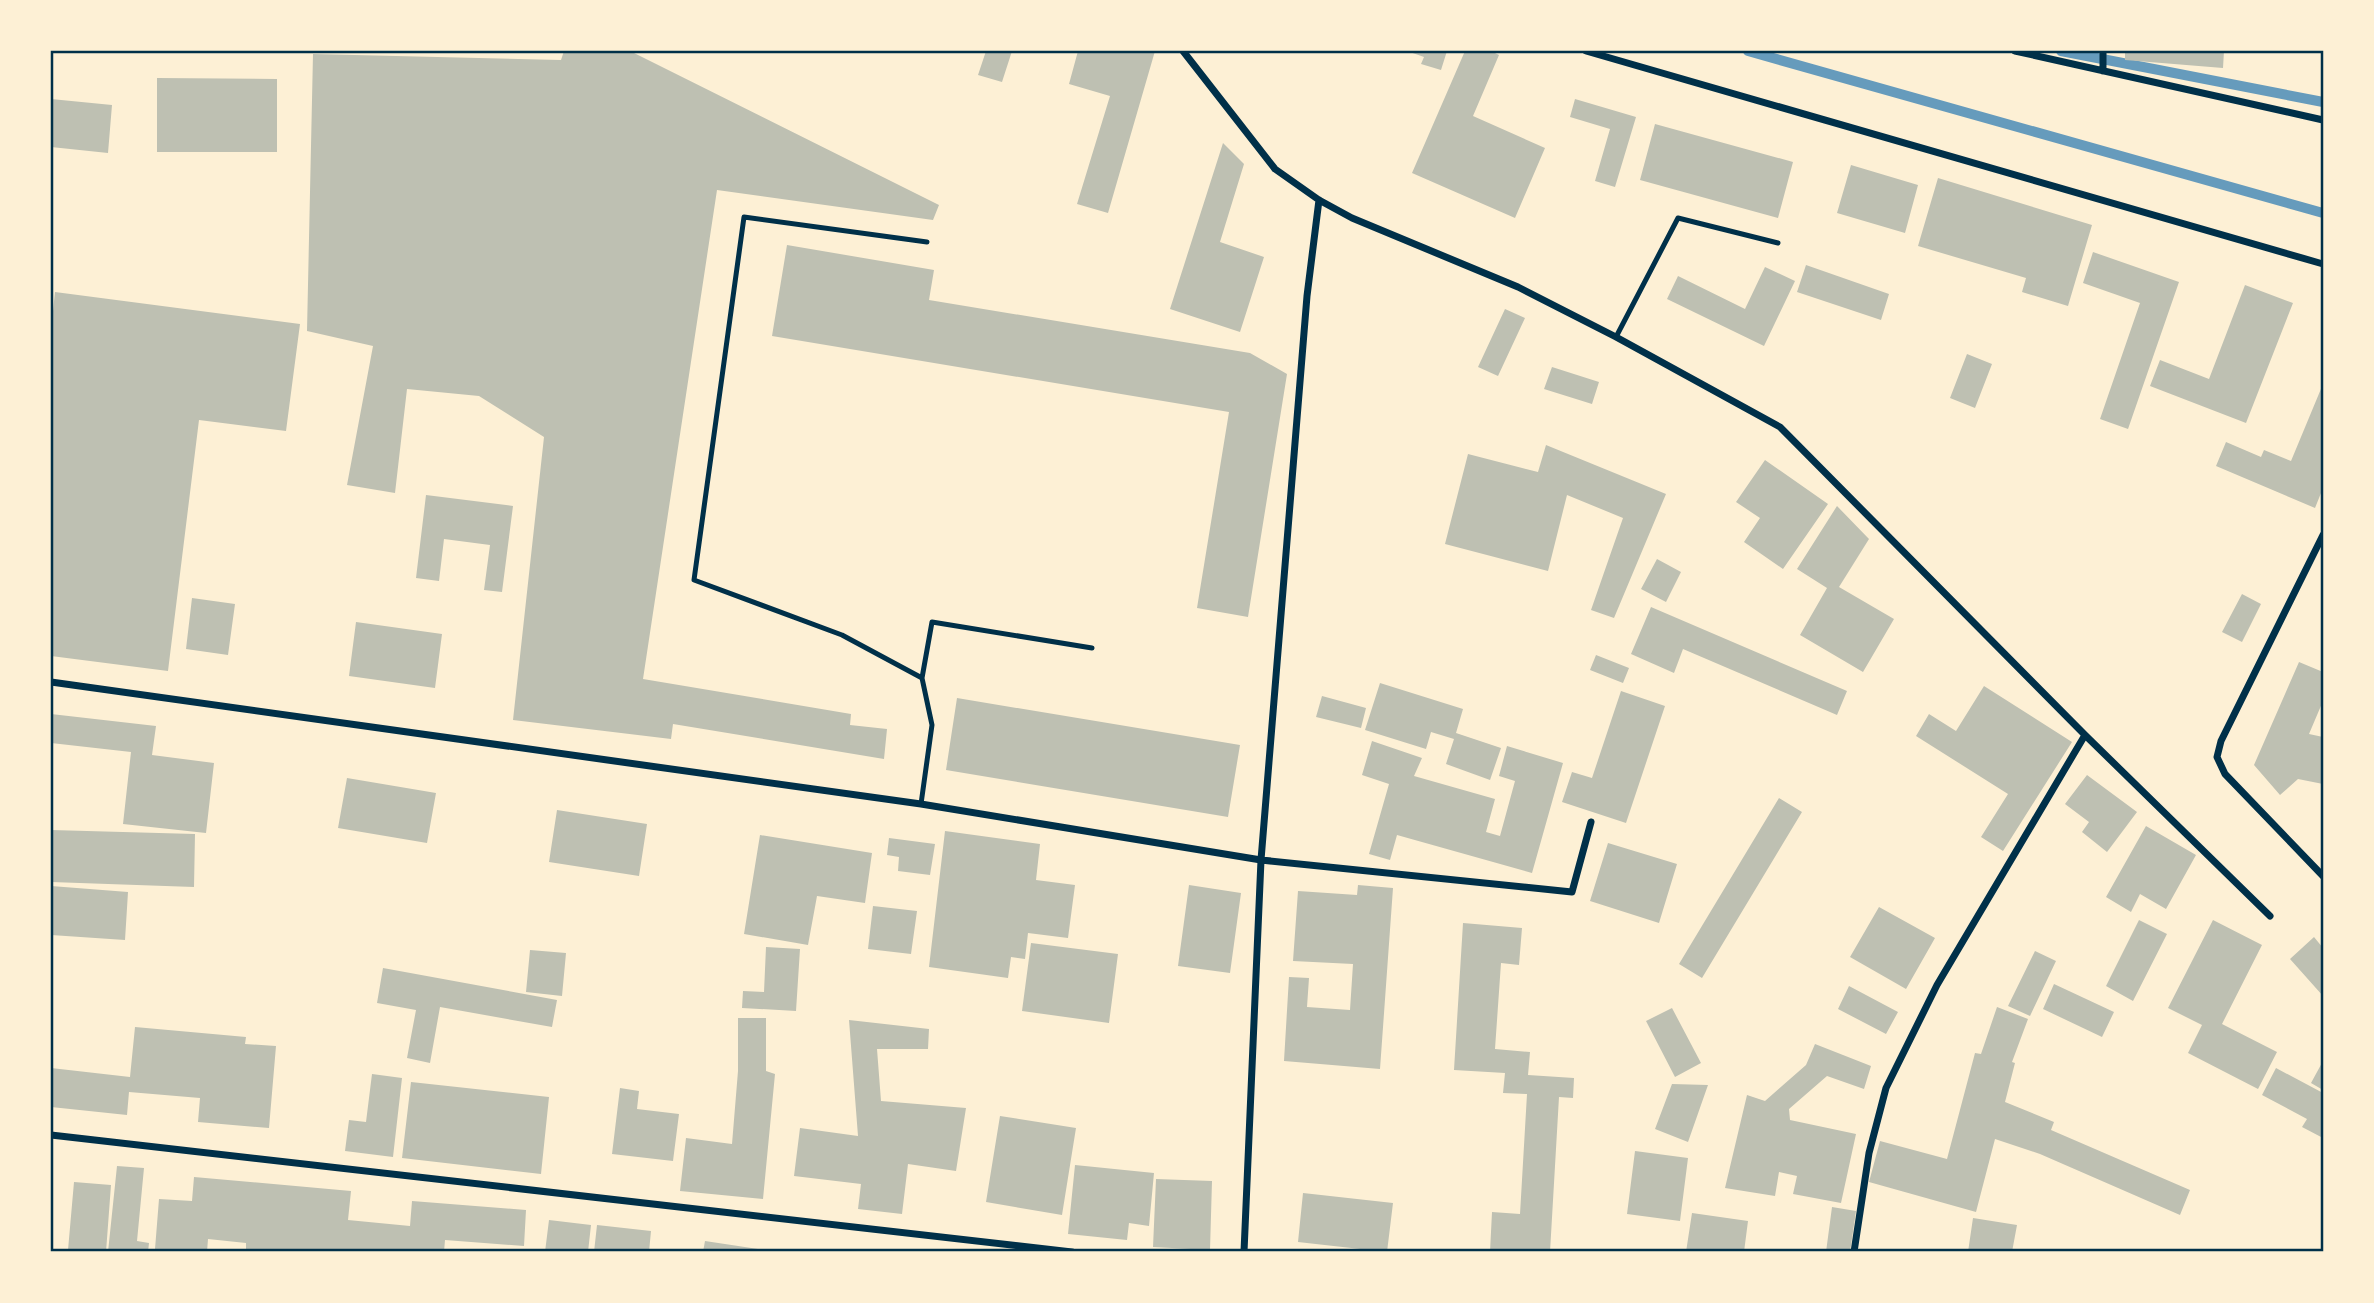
<svg xmlns="http://www.w3.org/2000/svg" width="2374" height="1303" viewBox="0 0 2374 1303" font-family="'DM Sans',sans-serif">
	<rect width="100%" height="100%" fill="#fdf0d5"/>
	<g fill="none" stroke-linecap="round" stroke-linejoin="round">
		<path stroke="#669bbc" stroke-width="10" d="M 1748,51 L 2323,213
			M 2061,51 L 2323,102"/>
	</g>
	<path fill="#bec0b2" d="M 564,51 L 630,51 L 939,205 L 933,220 L 717,190 L 643,679 L 851,714 L 850,725 L 887,729 L 884,759 L 673,724 L 671,739 L 513,720 L 544,437 L 479,396 L 407,389 L 395,493 L 347,485 L 373,346 L 307,331 L 313,54 L 561,60 Z
		M 986,51 L 1012,51 L 1002,82 L 978,75 Z
		M 1078,51 L 1155,51 L 1108,213 L 1077,204 L 1110,96 L 1069,84 Z
		M 1407,51 L 1447,51 L 1441,70 L 1421,64 L 1424,57 Z
		M 1465,51 L 1491,51 L 1499,55 L 1473,116 L 1545,148 L 1515,218 L 1412,173 Z
		M 2125,51 L 2224,51 L 2223,68 L 2125,60 Z
		M 157,78 L 277,79 L 277,152 L 157,152 Z
		M 51,99 L 112,105 L 108,153 L 51,147 Z
		M 1575,99 L 1636,117 L 1615,187 L 1595,181 L 1610,129 L 1570,117 Z
		M 1655,124 L 1793,162 L 1778,218 L 1640,180 Z
		M 1223,143 L 1244,164 L 1220,242 L 1264,257 L 1240,332 L 1170,309 Z
		M 1851,165 L 1918,185 L 1905,233 L 1837,213 Z
		M 1938,178 L 2092,225 L 2068,306 L 2022,292 L 2026,278 L 1918,246 Z
		M 787,245 L 934,270 L 929,300 L 1250,353 L 1287,374 L 1248,617 L 1197,608 L 1229,412 L 772,336 Z
		M 2093,252 L 2179,282 L 2128,429 L 2100,419 L 2140,303 L 2083,283 Z
		M 1806,265 L 1889,294 L 1881,320 L 1797,292 Z
		M 1765,267 L 1795,281 L 1764,346 L 1667,299 L 1678,276 L 1745,309 Z
		M 2245,285 L 2293,303 L 2246,423 L 2150,386 L 2160,360 L 2209,379 Z
		M 55,292 L 300,324 L 286,431 L 199,420 L 168,671 L 51,656 L 51,330 Z
		M 1505,309 L 1525,318 L 1498,376 L 1478,367 Z
		M 1967,354 L 1992,364 L 1975,408 L 1950,398 Z
		M 1552,367 L 1599,382 L 1592,404 L 1544,389 Z
		M 2323,384 L 2323,488 L 2315,508 L 2216,466 L 2226,442 L 2261,457 L 2264,450 L 2291,461 Z
		M 1546,445 L 1666,494 L 1614,618 L 1591,610 L 1623,518 L 1567,495 L 1548,571 L 1445,544 L 1468,454 L 1538,472 Z
		M 1765,460 L 1828,504 L 1783,569 L 1744,542 L 1760,518 L 1736,502 Z
		M 426,495 L 513,506 L 502,592 L 484,590 L 490,545 L 444,539 L 439,581 L 416,578 Z
		M 1837,506 L 1869,539 L 1839,587 L 1894,619 L 1863,672 L 1800,635 L 1827,588 L 1797,569 Z
		M 1657,559 L 1681,572 L 1666,602 L 1641,589 Z
		M 2242,594 L 2261,604 L 2242,642 L 2222,632 Z
		M 192,598 L 235,604 L 228,655 L 186,649 Z
		M 1651,607 L 1847,691 L 1837,715 L 1683,649 L 1674,673 L 1631,654 Z
		M 356,622 L 442,634 L 435,688 L 349,676 Z
		M 1596,655 L 1629,668 L 1623,683 L 1590,670 Z
		M 2299,662 L 2323,672 L 2323,701 L 2309,734 L 2323,737 L 2323,784 L 2298,779 L 2280,795 L 2254,765 Z
		M 1380,683 L 1463,709 L 1456,733 L 1501,748 L 1490,780 L 1446,764 L 1454,739 L 1431,732 L 1426,749 L 1365,730 Z
		M 1984,686 L 2072,742 L 2003,851 L 1981,837 L 2008,794 L 1916,736 L 1929,714 L 1956,731 Z
		M 1621,691 L 1665,706 L 1626,823 L 1562,802 L 1572,772 L 1592,778 Z
		M 1322,696 L 1366,708 L 1361,728 L 1316,717 Z
		M 957,698 L 1240,745 L 1228,817 L 946,770 Z
		M 51,714 L 156,726 L 152,755 L 214,763 L 206,833 L 123,824 L 131,752 L 51,743 Z
		M 1372,741 L 1422,758 L 1414,776 L 1495,799 L 1486,832 L 1500,836 L 1515,781 L 1499,776 L 1507,746 L 1563,763 L 1532,873 L 1397,835 L 1390,860 L 1369,854 L 1389,784 L 1362,775 Z
		M 2087,775 L 2137,812 L 2107,852 L 2082,832 L 2089,822 L 2065,804 Z
		M 347,778 L 436,793 L 427,843 L 338,828 Z
		M 1779,798 L 1802,812 L 1702,978 L 1679,964 Z
		M 557,810 L 647,824 L 639,876 L 549,862 Z
		M 2146,826 L 2196,855 L 2166,909 L 2140,894 L 2131,912 L 2106,897 Z
		M 51,830 L 195,834 L 194,887 L 51,882 Z
		M 945,831 L 1040,844 L 1036,880 L 1075,885 L 1068,938 L 1028,933 L 1025,959 L 1011,957 L 1008,978 L 929,967 Z
		M 760,835 L 872,853 L 865,903 L 817,896 L 808,945 L 744,934 Z
		M 889,838 L 935,844 L 930,875 L 898,871 L 899,857 L 887,855 Z
		M 1608,843 L 1677,864 L 1659,923 L 1590,901 Z
		M 1189,885 L 1241,893 L 1230,973 L 1178,966 Z
		M 1358,885 L 1393,888 L 1380,1069 L 1284,1061 L 1289,977 L 1309,978 L 1307,1007 L 1350,1010 L 1353,964 L 1293,961 L 1298,891 L 1357,895 Z
		M 51,886 L 128,892 L 125,940 L 51,935 Z
		M 873,906 L 917,911 L 911,954 L 868,949 Z
		M 1879,907 L 1935,938 L 1906,989 L 1850,957 Z
		M 2139,920 L 2167,934 L 2133,1001 L 2106,986 Z
		M 2213,920 L 2262,945 L 2222,1024 L 2277,1052 L 2258,1089 L 2188,1053 L 2202,1025 L 2168,1008 Z
		M 1463,923 L 1522,928 L 1519,965 L 1501,963 L 1495,1049 L 1530,1052 L 1528,1075 L 1574,1078 L 1573,1098 L 1559,1097 L 1550,1252 L 1490,1252 L 1492,1212 L 1520,1214 L 1527,1094 L 1503,1093 L 1505,1073 L 1454,1070 Z
		M 2314,937 L 2323,948 L 2323,996 L 2290,959 Z
		M 1031,943 L 1118,954 L 1109,1023 L 1022,1011 Z
		M 766,947 L 800,949 L 796,1011 L 742,1008 L 743,991 L 764,992 Z
		M 530,950 L 566,953 L 562,996 L 526,992 Z
		M 2035,951 L 2056,961 L 2030,1016 L 2008,1006 Z
		M 383,968 L 557,1000 L 552,1027 L 440,1007 L 430,1063 L 407,1058 L 416,1010 L 377,1003 Z
		M 2054,984 L 2114,1012 L 2102,1037 L 2043,1009 Z
		M 1849,986 L 1898,1012 L 1886,1034 L 1838,1009 Z
		M 1997,1007 L 2028,1019 L 2012,1062 L 2015,1063 L 2005,1102 L 2054,1122 L 2051,1130 L 2190,1190 L 2180,1215 L 2040,1154 L 1995,1139 L 1976,1212 L 1869,1182 L 1880,1141 L 1947,1159 L 1975,1053 L 1981,1054 Z
		M 1672,1008 L 1701,1063 L 1675,1077 L 1646,1021 Z
		M 738,1018 L 766,1018 L 766,1071 L 775,1074 L 763,1199 L 680,1191 L 686,1138 L 732,1144 L 738,1071 Z
		M 849,1020 L 929,1029 L 928,1049 L 877,1049 L 881,1101 L 966,1108 L 956,1171 L 908,1164 L 902,1214 L 858,1209 L 861,1184 L 794,1176 L 800,1128 L 858,1136 Z
		M 135,1027 L 246,1037 L 245,1044 L 276,1046 L 269,1128 L 198,1122 L 200,1098 L 129,1092 L 127,1115 L 51,1107 L 51,1068 L 130,1077 Z
		M 1815,1044 L 1871,1066 L 1864,1089 L 1827,1076 L 1789,1109 L 1790,1120 L 1856,1134 L 1841,1203 L 1793,1194 L 1797,1176 L 1779,1172 L 1775,1196 L 1725,1188 L 1747,1095 L 1765,1101 L 1806,1065 Z
		M 2323,1061 L 2323,1090 L 2311,1083 Z
		M 2276,1068 L 2323,1093 L 2323,1138 L 2302,1127 L 2307,1119 L 2262,1095 Z
		M 372,1074 L 402,1078 L 393,1157 L 345,1151 L 349,1120 L 366,1122 Z
		M 411,1082 L 549,1097 L 541,1174 L 402,1158 Z
		M 1672,1084 L 1708,1085 L 1688,1142 L 1655,1129 Z
		M 620,1088 L 639,1091 L 637,1109 L 679,1114 L 673,1161 L 612,1154 Z
		M 1000,1116 L 1076,1128 L 1062,1215 L 986,1202 Z
		M 1635,1151 L 1688,1158 L 1680,1221 L 1627,1214 Z
		M 1075,1165 L 1154,1173 L 1149,1226 L 1129,1223 L 1127,1240 L 1068,1234 Z
		M 117,1166 L 144,1168 L 137,1241 L 149,1243 L 148,1252 L 108,1252 Z
		M 194,1177 L 351,1191 L 348,1220 L 410,1226 L 412,1201 L 526,1210 L 524,1246 L 445,1240 L 444,1252 L 246,1252 L 246,1243 L 208,1239 L 207,1252 L 155,1249 L 159,1199 L 192,1201 Z
		M 1156,1179 L 1212,1181 L 1210,1250 L 1153,1247 Z
		M 74,1182 L 111,1185 L 106,1252 L 68,1250 Z
		M 1303,1193 L 1393,1203 L 1387,1252 L 1298,1242 Z
		M 1832,1207 L 1856,1211 L 1850,1252 L 1826,1252 Z
		M 1692,1213 L 1748,1221 L 1744,1252 L 1686,1252 Z
		M 1973,1218 L 2017,1225 L 2012,1252 L 1968,1252 Z
		M 549,1220 L 591,1225 L 588,1252 L 545,1252 Z
		M 597,1225 L 651,1231 L 649,1252 L 594,1252 Z
		M 705,1241 L 758,1249 L 758,1252 L 703,1252 Z"/>
	<g fill="none" stroke-linecap="round" stroke-linejoin="round">
		<path stroke="#003049" stroke-width="5" d="M 1616,337 L 1678,218 L 1778,243
			M 922,678 L 932,622 L 1092,648
			M 921,804 L 932,725 L 922,678 L 842,635 L 694,580 L 744,217 L 927,242"/>
		<path stroke="#003049" stroke-width="7" d="M 1183,51 L 1275,169 L 1319,200 L 1352,218 L 1518,287 L 1616,337 L 1780,427 L 2085,735 L 2270,916
			M 1586,51 L 2323,264
			M 2015,51 L 2323,120
			M 2103,51 L 2103,71
			M 2323,535 L 2221,741 L 2217,757 L 2225,774 L 2323,876
			M 51,682 L 921,804 L 1261,860 L 1572,892 L 1591,822
			M 51,1135 L 1072,1252
			M 1244,1252 L 1261,860 L 1307,296 L 1319,200
			M 1854,1252 L 1869,1153 L 1886,1088 L 1937,985 L 2085,735"/>
	</g>
	<rect width="2374" height="1303" fill="none" stroke="#fdf0d5" stroke-width="105"/>
	<rect x="52" y="52" width="2270" height="1198" fill="none" stroke="#003049" stroke-width="2.5"/>
</svg>
